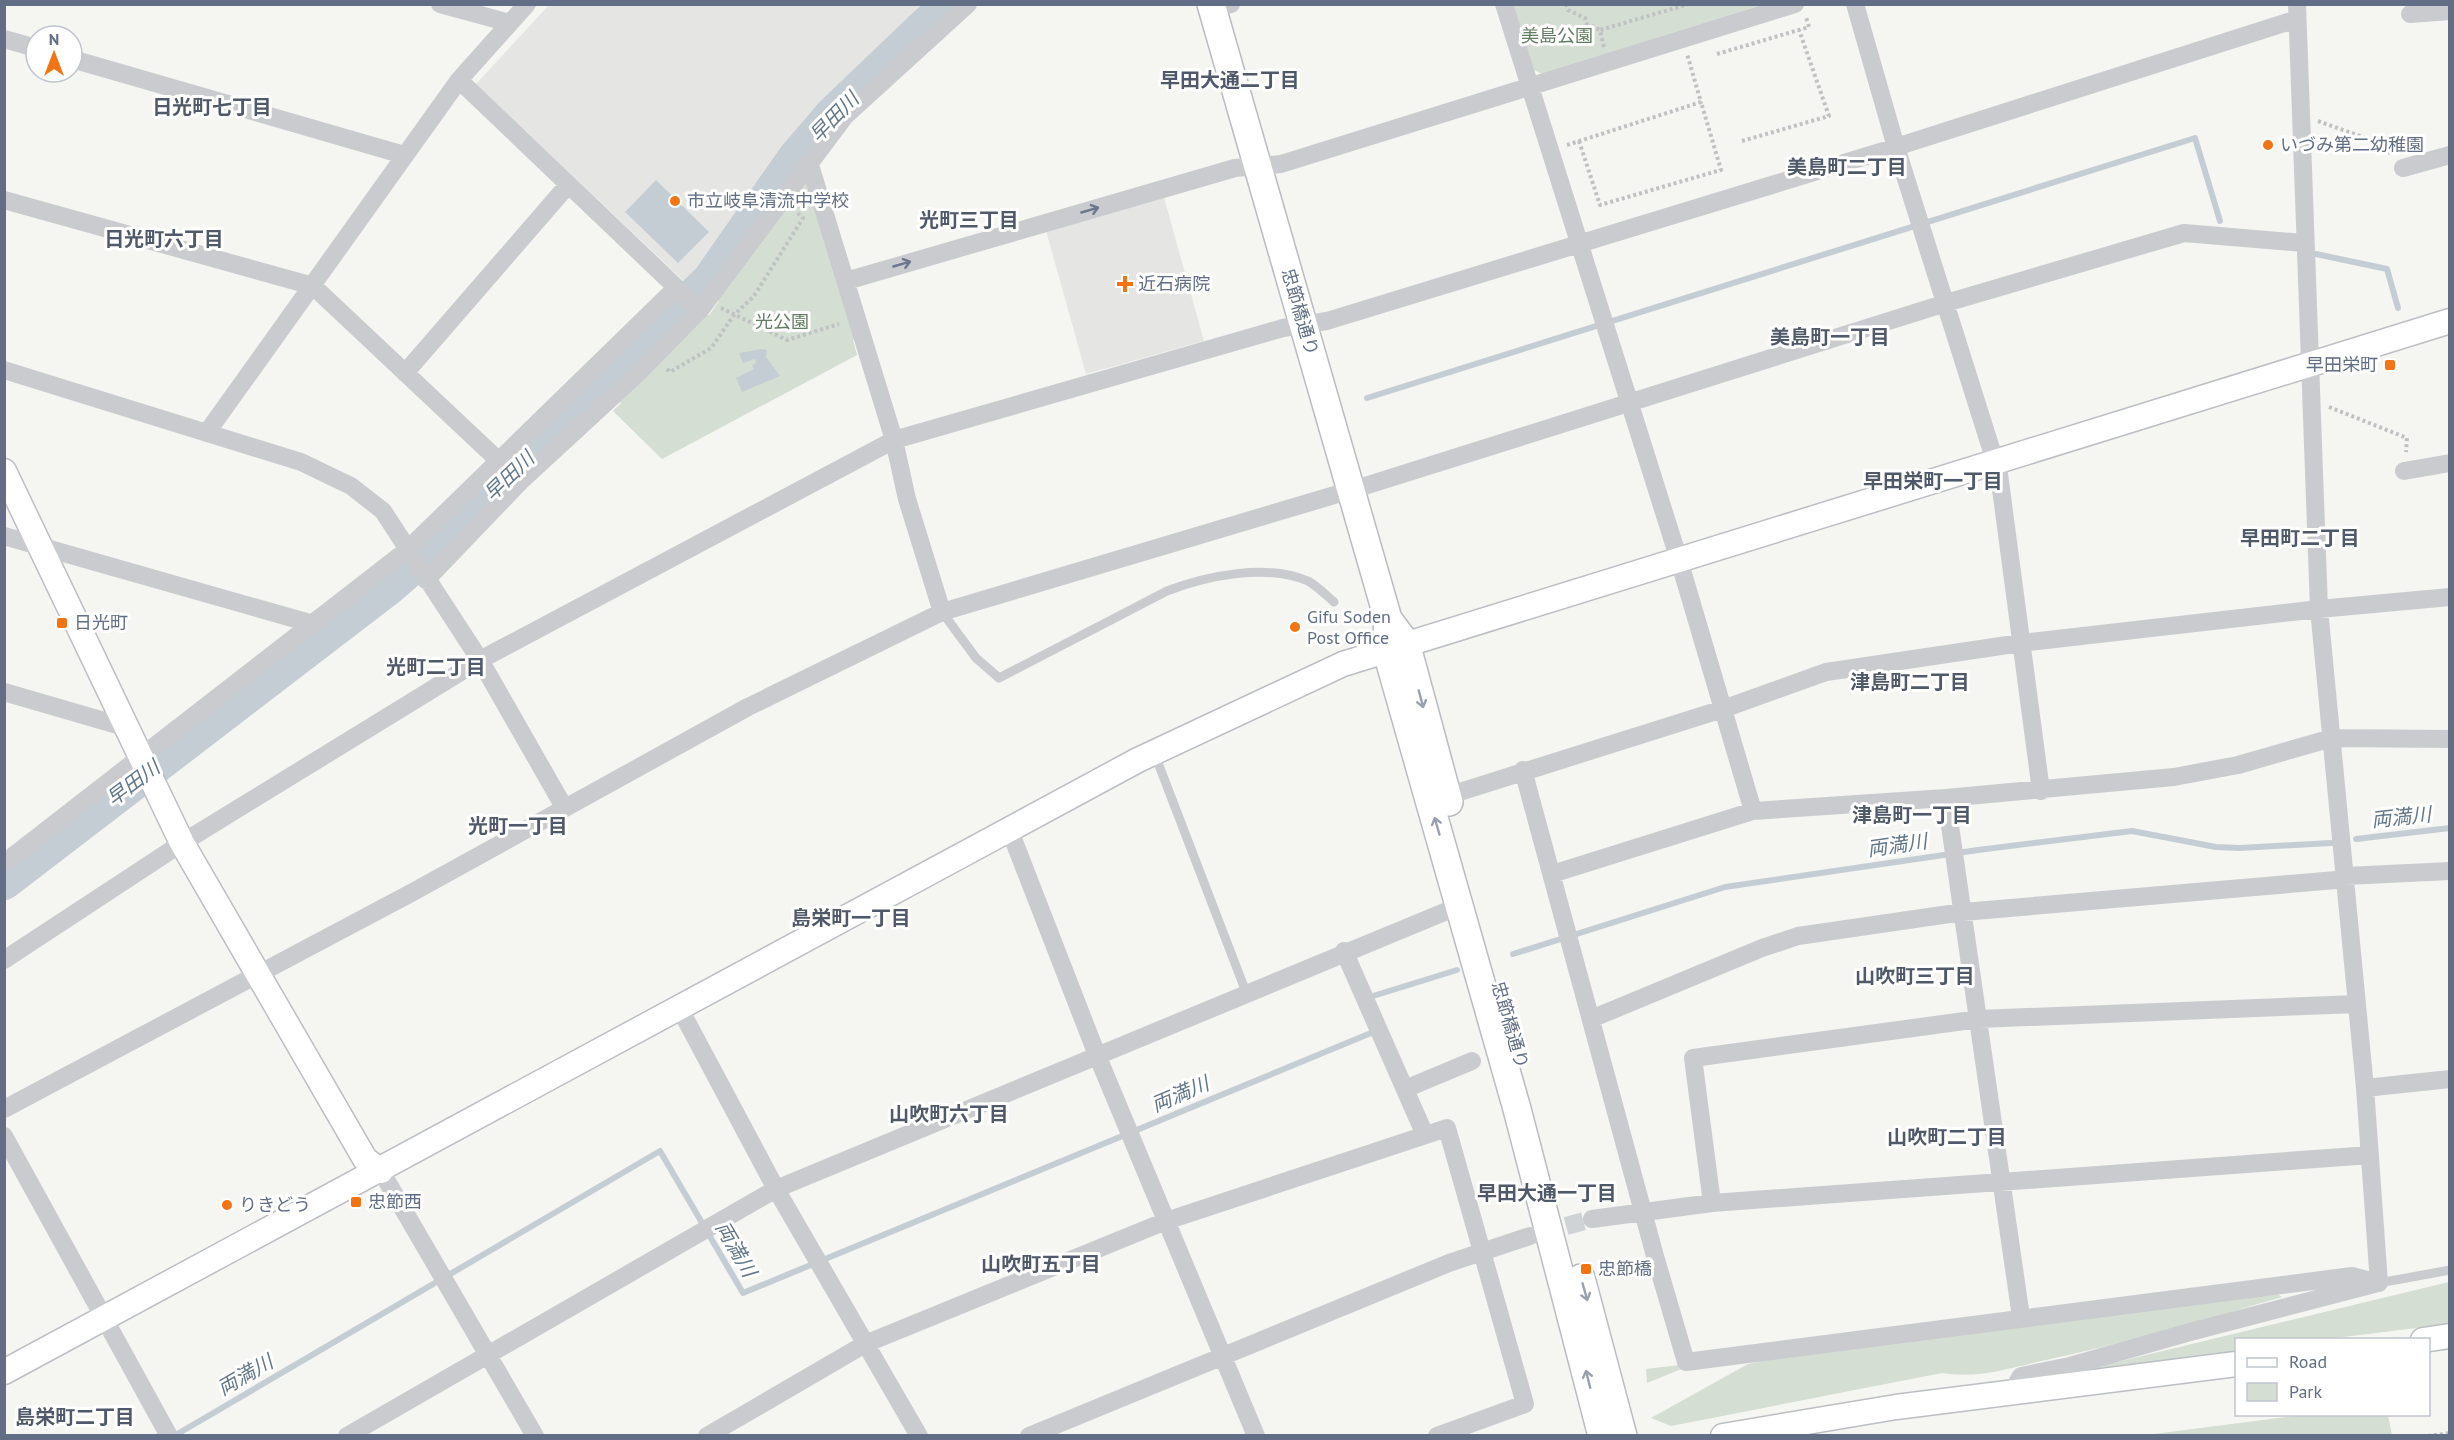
<svg xmlns="http://www.w3.org/2000/svg" width="2454" height="1440" viewBox="0 0 2454 1440" font-family="'PT Sans','Noto Sans JP',sans-serif">
	<rect width="100%" height="100%" fill="#f5f5f1"/>
	<path fill="#e5e6e4" d="M 549,5 L 928,5 L 815,117 L 687,284 L 476,84 Z
		M 1163,194 L 1204,341 L 1086,374 L 1045,227 Z"/>
	<path fill="#d4ded2" d="M 1513,5 L 1761,5 L 1542,74 L 1534,70 Z
		M 816,166 L 862,336 L 853,340 L 857,355 L 662,459 L 613,411 L 621,403 L 617,398 L 696,315 L 709,315 L 719,301 L 716,298 Z
		M 2449,1282 L 2449,1324 L 2327,1339 L 2236,1340 L 2236,1351 L 2084,1370 Z
		M 2272,1290 L 2282,1297 C 2204,1320 2126,1343 2046,1360 C 2010,1368 1979,1379 1942,1373 L 1671,1426 L 1651,1418 L 1748,1364 L 1781,1357 Z
		M 1696,1363 L 1647,1383 L 1646,1369 Z
		M 2310,1414 L 2388,1415 L 2392,1435 L 2146,1435 Z"/>
	<path fill="#c5cdd4" d="M 656,180 L 709,232 L 678,263 L 625,212 Z
		M 762,349 L 767,350 L 766,357 L 780,376 L 742,392 L 736,378 L 754,369 L 752,365 L 756,363 L 755,359 L 743,363 L 739,353 Z"/>
	<g fill="none" stroke-linecap="round" stroke-linejoin="round">
		<path stroke="#c5cdd4" stroke-width="6" d="M 2316,254 L 2387,269 L 2398,308
			M 1367,398 L 2195,138 L 2220,221
			M 2356,839 L 2450,828
			M 1513,954 L 1725,887 L 1978,850 L 2132,831 L 2216,847 L 2240,848 L 2331,843
			M 1373,996 L 1457,970
			M 174,1436 L 660,1151 L 743,1293 L 1371,1033"/>
		<path stroke="#c5cdd4" stroke-width="36" d="M 4,882 L 389,587 L 443,540 L 710,280 L 796,157 L 833,114 L 926,25 L 951,4"/>
		<path stroke="#d0d3d6" stroke-width="18" stroke-dasharray="18 9" stroke-linecap="butt" d="M 1540,1233 L 1592,1219"/>
		<g stroke="#bbbec3" stroke-width="27">
			<path id="secondary" d="M 4,471 L 182,843 L 365,1159 L 381,1171
				M 2423,1340 L 2450,1336
				M 4,1372 L 1138,760 L 1343,664 L 2450,321
				M 1723,1436 L 1896,1407 L 2236,1364"/>
		</g>
		<g stroke="#b9bcc0" stroke-width="30">
			<path id="primary" d="M 1211,4 L 1388,619 L 1386,649 L 1517,1109 L 1602,1436
				M 1388,619 L 1406,643 L 1449,802
				M 1581,1278 L 1623,1436"/>
		</g>
		<path stroke="#c0c1c3" stroke-width="4" stroke-dasharray="3 3" stroke-linecap="butt" d="M 1566,4 L 1568,10 L 1585,18 L 1587,24 L 1600,30
			M 1604,47 L 1600,30 L 1689,4
			M 1717,54 L 1809,27 L 1806,17
			M 2318,121 L 2382,144 L 2391,154
			M 1579,141 L 1600,205 L 1721,170 L 1701,102
			M 1742,141 L 1829,116 L 1799,30
			M 1567,145 L 1701,102 L 1687,54
			M 721,308 L 787,340 L 839,324
			M 667,369 L 670,372 L 711,348 L 734,315 L 754,296 L 803,218 L 796,211
			M 2329,407 L 2407,438 L 2406,452
			M 2428,1436 L 2450,1433"/>
		<path stroke="#c9cbcf" stroke-width="9" d="M 942,612 L 976,658 L 999,678 L 1167,591 C 1206,576 1267,563 1308,581 C 1317,586 1326,595 1334,602
			M 1155,755 L 1246,992
			M 2379,1283 L 2450,1270"/>
		<path stroke="#c9cbcf" stroke-width="18" d="M 440,4 L 510,23
			M 1504,4 L 1679,560 L 1753,811
			M 1855,4 L 1896,147 L 1999,474 L 2041,791
			M 2297,4 L 2319,609 L 2365,1088 L 2379,1283
			M 1212,10 L 1231,4
			M 2410,14 L 2450,11
			M 4,39 L 36,48
			M 72,59 L 404,155
			M 459,80 L 700,310
			M 809,162 L 894,440 L 907,499 L 942,612
			M 2403,168 L 2450,155
			M 4,200 L 313,286 L 499,461
			M 846,281 L 1235,168 L 1281,164 L 1795,4
			M 4,370 L 301,462 L 351,486 L 383,511 L 480,660 L 564,807
			M 405,373 L 568,185
			M 208,431 L 459,80 L 527,4
			M 2404,471 L 2450,463
			M 4,536 L 313,624
			M 426,580 L 520,482 L 635,376 L 700,310 L 845,116 L 968,4
			M 4,692 L 128,728
			M 1523,770 L 1655,1256 L 1686,1362 L 2352,1276 L 2379,1283
			M 1447,796 L 1723,709 L 1826,672 L 2021,643 L 2319,609 L 2450,597
			M 1946,798 L 2021,1317
			M 1010,831 L 1097,1055 L 1256,1436
			M 4,863 L 407,550 L 675,289
			M 1552,874 L 1753,811 L 1946,798 L 2174,777 L 2238,765 L 2332,738 L 2450,739
			M 1344,951 L 1425,1135
			M 4,960 L 182,843 L 480,660 L 894,440 L 1283,328 L 1327,321 L 1896,147 L 2297,19
			M 680,1009 L 776,1189 L 919,1436
			M 1591,1019 L 1762,948 L 1798,936 L 1963,912 L 2336,880 L 2346,876 L 2450,871
			M 2365,1088 L 2450,1079
			M 1405,1089 L 1472,1061
			M 4,1109 L 413,892 L 748,707 L 942,612 L 1368,485 L 1946,303 L 2184,233 L 2304,243
			M 4,1136 L 169,1436
			M 381,1171 L 535,1436
			M 1712,1203 L 1693,1058 L 1979,1019 L 2357,1004
			M 1592,1219 L 1712,1203 L 2370,1155
			M 2011,1393 L 2021,1376 L 2070,1366 L 2190,1332 L 2378,1283
			M 347,1436 L 776,1189 L 1459,906
			M 707,1436 L 865,1344 L 1166,1221 L 1447,1128 L 1525,1404 L 1437,1436
			M 1029,1436 L 1449,1263 L 1530,1236"/>
		<use href="#secondary" stroke="#fff" stroke-width="24"/>
		<use href="#primary" stroke="#fff" stroke-width="27"/>
	</g>
	<defs><path id="oneway-shaft" d="M-6 0H5M1.5-3L5.5 0L1.5 3" fill="none" stroke-width="1.6" stroke-linecap="round" stroke-linejoin="round" transform="scale(1.5)"/></defs>
	<g stroke="#6b778c">
		<use href="#oneway-shaft" transform="translate(1090 210) rotate(-16)"/>
		<use href="#oneway-shaft" transform="translate(902 264) rotate(-16)"/>
	</g>
	<g stroke="#98a1b0">
		<use href="#oneway-shaft" transform="translate(1421 699) rotate(75)"/>
		<use href="#oneway-shaft" transform="translate(1437 826) rotate(-106)"/>
		<use href="#oneway-shaft" transform="translate(1585 1292) rotate(74)"/>
		<use href="#oneway-shaft" transform="translate(1588 1379) rotate(-104)"/>
	</g>
	<g fill="#f47313" stroke="#fff" stroke-width="2">
		<circle cx="2268" cy="145" r="6"/>
		<circle cx="675" cy="201" r="6"/>
		<path d="M1122 275h6v6h6v6h-6v6h-6v-6h-6v-6h6z"/>
		<rect x="2384" y="359" width="12" height="12" rx="3"/>
		<rect x="56" y="617" width="12" height="12" rx="3"/>
		<circle cx="1295" cy="627" r="6"/>
		<rect x="350" y="1196" width="12" height="12" rx="3"/>
		<circle cx="227" cy="1205" r="6"/>
		<rect x="1580" y="1263" width="12" height="12" rx="3"/>
	</g>
	<g text-anchor="middle" stroke-width="6" stroke-linejoin="round" paint-order="stroke">
		<g font-size="18" fill="#617c61" stroke="#fff">
			<text x="1557" y="42">美島公園</text>
			<text x="782" y="328">光公園</text>
		</g>
		<g font-size="18" fill="#616e85" stroke="#fff" text-anchor="start">
			<text x="2280" y="151">いづみ第二幼稚園</text>
			<text x="687" y="207">市立岐阜清流中学校</text>
			<text x="1138" y="290">近石病院</text>
			<text x="2378" y="371" text-anchor="end">早田栄町</text>
			<text x="1307" y="623">Gifu Soden<tspan x="1307" dy="21">Post Office</tspan></text>
			<text x="74" y="629">日光町</text>
			<text x="368" y="1208">忠節西</text>
			<text x="239" y="1211">りきどう</text>
			<text x="1598" y="1275">忠節橋</text>
		</g>
		<g font-size="18" fill="#616e85" stroke="#fff">
			<text transform="translate(1300 312) rotate(74)" y="6">忠節橋通り</text>
			<text transform="translate(1510 1025) rotate(74)" y="6">忠節橋通り</text>
		</g>
		<g font-size="20" font-weight="bold" fill="#505969" stroke="#fff">
			<text x="1230" y="87">早田大通二丁目</text>
			<text x="212" y="114">日光町七丁目</text>
			<text x="1847" y="174">美島町二丁目</text>
			<text x="969" y="227">光町三丁目</text>
			<text x="164" y="246">日光町六丁目</text>
			<text x="1830" y="344">美島町一丁目</text>
			<text x="1933" y="488">早田栄町一丁目</text>
			<text x="2300" y="545">早田町二丁目</text>
			<text x="436" y="674">光町二丁目</text>
			<text x="1910" y="689">津島町二丁目</text>
			<text x="1912" y="822">津島町一丁目</text>
			<text x="518" y="833">光町一丁目</text>
			<text x="851" y="925">島栄町一丁目</text>
			<text x="1915" y="983">山吹町三丁目</text>
			<text x="949" y="1121">山吹町六丁目</text>
			<text x="1947" y="1144">山吹町二丁目</text>
			<text x="1547" y="1200">早田大通一丁目</text>
			<text x="1041" y="1271">山吹町五丁目</text>
			<text x="75" y="1424">島栄町二丁目</text>
		</g>
		<g font-size="20" font-style="italic" fill="#62778a" stroke="#fff">
			<text transform="translate(834 117) rotate(-46)" y="7">早田川</text>
			<text transform="translate(509 476) rotate(-44)" y="7">早田川</text>
			<text transform="translate(133 783) rotate(-37)" y="7">早田川</text>
			<text transform="translate(2401 817) rotate(-6)" y="7">両満川</text>
			<text transform="translate(1897 845) rotate(-8)" y="7">両満川</text>
			<text transform="translate(1180 1094) rotate(-23)" y="7">両満川</text>
			<text transform="translate(736 1249) rotate(60)" y="7">両満川</text>
			<text transform="translate(245 1375) rotate(-30)" y="7">両満川</text>
		</g>
	</g>
	<rect width="2454" height="1440" fill="none" stroke="#616e85" stroke-width="12"/>
	<rect x="2235" y="1338" width="195" height="78" fill="#ffffff" stroke="#c0c5ce" stroke-width="1.5"/>
	<rect x="2247" y="1358" width="30" height="9" fill="#ffffff" stroke="#c0c5ce" stroke-width="1.5"/>
	<text x="2289" y="1368" font-size="18" fill="#616e85">Road</text>
	<rect x="2247" y="1383" width="30" height="18" fill="#d4ded2" stroke="#c0c5ce" stroke-width="1.5"/>
	<text x="2289" y="1398" font-size="18" fill="#616e85">Park</text>
	<g transform="translate(54 54)"><circle r="28" fill="#ffffff" stroke="#c0c5ce" stroke-width="1.5"/>
	<path d="M0-4.5L10 22L0 15L-10 22Z" fill="#f47313"/>
	<text y="-9" font-size="16" font-weight="bold" text-anchor="middle" fill="#616e85">N</text>
	</g>
</svg>
